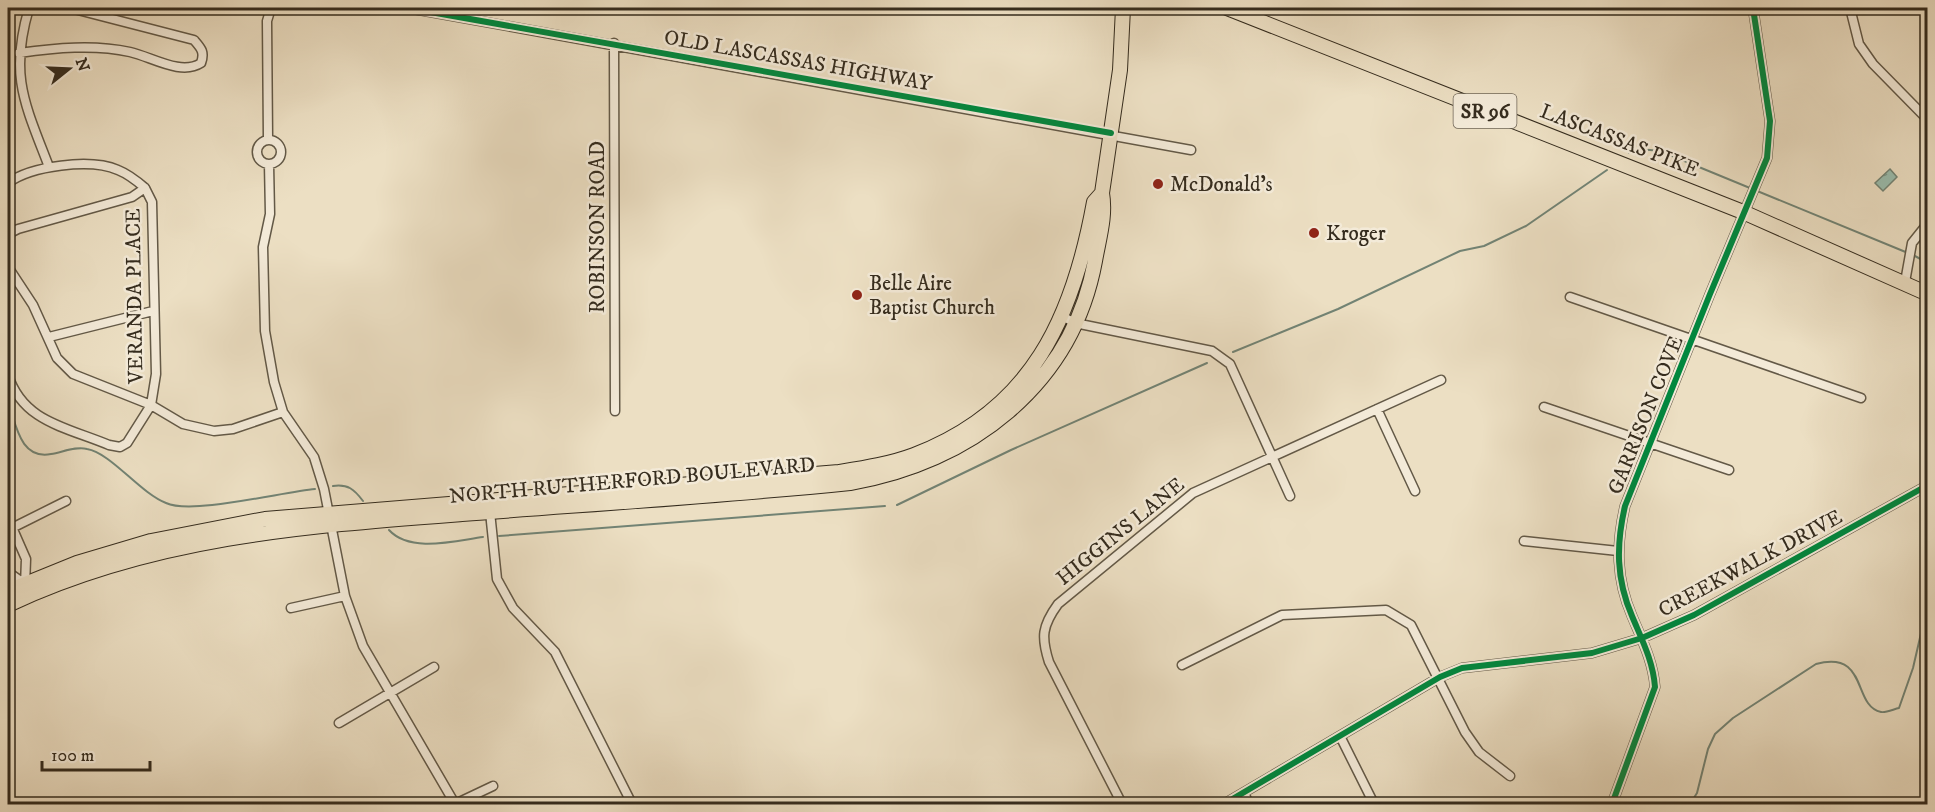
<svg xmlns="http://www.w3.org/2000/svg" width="1935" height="812" viewBox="0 0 1935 812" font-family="'IM FELL DW Pica',serif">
	<defs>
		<pattern id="water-ripples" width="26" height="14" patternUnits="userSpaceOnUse" patternTransform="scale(1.5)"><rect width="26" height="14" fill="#9abdae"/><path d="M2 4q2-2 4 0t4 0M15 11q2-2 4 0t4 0" fill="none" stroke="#7e9a8d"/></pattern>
	</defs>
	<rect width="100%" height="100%" fill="#ecdfc3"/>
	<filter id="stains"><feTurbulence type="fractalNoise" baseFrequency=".00333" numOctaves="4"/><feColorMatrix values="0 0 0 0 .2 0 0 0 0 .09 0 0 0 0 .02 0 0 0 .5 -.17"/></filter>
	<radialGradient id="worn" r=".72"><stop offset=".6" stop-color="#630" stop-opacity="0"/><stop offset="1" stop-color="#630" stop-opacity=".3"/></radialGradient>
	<path fill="url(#water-ripples)" stroke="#728374" stroke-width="1.5" d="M 1890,169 L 1897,177 L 1883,191 L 1875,183 Z"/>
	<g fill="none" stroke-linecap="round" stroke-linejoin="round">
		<path stroke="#728374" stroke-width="2" d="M 1629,153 L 1640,149 L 1660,151 L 1908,253
			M 1913,255 L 1928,263
			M 1233,352 L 1338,309 L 1460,251 L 1484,246 L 1526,226 L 1607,170
			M 8,402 C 16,424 20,460 51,454 C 63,452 76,446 87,449 C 111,453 140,493 166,503 C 192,515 282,492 315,489
			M 333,486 C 348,484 354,489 363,501
			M 897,505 L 1011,450 L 1207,363
			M 389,530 C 410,553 454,541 483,537
			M 499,536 L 885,506
			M 1690,804 L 1697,793 L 1708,749 L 1715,734 L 1733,718 L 1816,664 C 1869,650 1852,706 1881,712 C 1886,713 1894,709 1899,708 L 1913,668 L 1928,603"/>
		<g stroke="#635947" stroke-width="11">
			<path id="street" d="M 29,8 C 9,76 25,104 49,167
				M 408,8 L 1191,150
				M 1850,8 L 1859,44 L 1873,64 L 1928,120
				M 614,43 L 615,411
				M 19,53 C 55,48 94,44 130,52 C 152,57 181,76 201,63 C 205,52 201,48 194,40 L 70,8
				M 268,139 L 267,21 L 271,8
				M257 152a12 12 0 1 1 24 0a12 12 0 1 1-24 0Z
				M 269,164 L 270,214 L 263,247 L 265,331 L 274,382 L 283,412 L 314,457 L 324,489 L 345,596 L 363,646 L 455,804
				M 8,183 C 31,166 90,158 118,170 C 128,174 137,181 145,188 L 132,197 L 18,229 L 8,234
				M 8,267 L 33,305 L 57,358 L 73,374 L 151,405 L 183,424 L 214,431 L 233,429 L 283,412
				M 1905,282 L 1912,243 L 1928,223
				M 1570,297 L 1861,398
				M 1062,316 L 1075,323 L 1212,351 L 1230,364 L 1290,496
				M 49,337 L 153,311
				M 8,375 C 23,422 66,427 109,445 L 120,447 L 127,443 L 151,405 L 156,374 L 152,202 L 145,188
				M 1544,407 L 1729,470
				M 1377,409 L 1415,491
				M 490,512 L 497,579 L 513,608 L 555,652 L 632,804
				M 8,518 L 26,559 L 25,586
				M 8,530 L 66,501
				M 1524,541 L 1618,551
				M 8,572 L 25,584
				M 291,608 L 345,596
				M 1182,665 L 1282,615 L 1386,610 L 1411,625 L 1465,732 L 1479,752 L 1510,776
				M 339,723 L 434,667
				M 1340,736 L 1374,804
				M 1244,793 L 1249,804
				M 455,804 L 493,786
				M 1122,804 L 1049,662 C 1041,637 1042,626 1058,604 L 1193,493 L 1441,380
				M 1224,804 L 1440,677 L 1462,668 L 1592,653 L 1642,638 L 1694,615 L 1928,485
				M 1612,804 L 1655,687 C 1653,661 1642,640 1632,616 C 1616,579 1616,545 1625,506 L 1710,294 L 1767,158 L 1770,121 L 1753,8"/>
		</g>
		<g stroke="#352c1e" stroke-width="16">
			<path id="primary" d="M 1227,8 L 1743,212 L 1928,294
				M 8,591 L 77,563 L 151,541 L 265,519 L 839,472 C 864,468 890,464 914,455 C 1032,410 1073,318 1094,202 L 1102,193
				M 8,605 C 152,537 305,526 462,514 C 591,504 721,496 850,483 C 969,463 1072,386 1095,261 C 1099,238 1106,216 1102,193 L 1120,70 L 1123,8"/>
		</g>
		<use href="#street" stroke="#f3ead8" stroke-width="8"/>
		<use href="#primary" stroke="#ecdfc3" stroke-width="14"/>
		<g stroke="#f3ead8" stroke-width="10">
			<path id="cycleway" d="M 408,8 L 1111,133
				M 1224,804 L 1440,677 L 1462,668 L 1592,653 L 1642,638 L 1694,615 L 1928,485
				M 1612,804 L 1655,687 C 1653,661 1642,640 1632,616 C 1616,579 1616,545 1625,506 L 1710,294 L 1767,158 L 1770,121 L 1753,8"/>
		</g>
		<use href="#cycleway" stroke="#00873e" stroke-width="6"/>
	</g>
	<g fill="#8f2418" stroke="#f3ead8" stroke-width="2">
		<circle cx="1158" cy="184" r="6"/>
		<circle cx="1314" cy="233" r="6"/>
		<circle cx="857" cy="295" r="6"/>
	</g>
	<g text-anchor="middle" stroke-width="5" stroke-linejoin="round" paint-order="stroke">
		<rect fill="#f3ead8" stroke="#6e6556" stroke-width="1.5" x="1453.5" y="94" width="63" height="34" rx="4.5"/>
		<g font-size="20" font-weight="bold" fill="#352c1e">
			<text x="1485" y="118">SR 96</text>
		</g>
		<g font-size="21" fill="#352c1e" stroke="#f3ead8">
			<text transform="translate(798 60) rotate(10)" y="7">OLD LASCASSAS HIGHWAY</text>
			<text transform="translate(1620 140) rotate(21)" y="7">LASCASSAS PIKE</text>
			<text transform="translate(597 227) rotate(-90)" y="7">ROBINSON ROAD</text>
			<text transform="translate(134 296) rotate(-91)" y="7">VERANDA PLACE</text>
			<text transform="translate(1645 415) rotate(-68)" y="7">GARRISON COVE</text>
			<text transform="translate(632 480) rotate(-5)" y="7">NORTH RUTHERFORD BOULEVARD</text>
			<text transform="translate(1120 531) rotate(-39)" y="7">HIGGINS LANE</text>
			<text transform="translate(1750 563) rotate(-28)" y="7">CREEKWALK DRIVE</text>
		</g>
		<g font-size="21" fill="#352c1e" stroke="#f3ead8" text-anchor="start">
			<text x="1170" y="191">McDonald's</text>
			<text x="1326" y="240">Kroger</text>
			<text x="869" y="290">Belle Aire<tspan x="869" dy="24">Baptist Church</tspan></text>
		</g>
	</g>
	<rect width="1935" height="812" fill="none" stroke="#ecdfc3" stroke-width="30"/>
	<rect x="9" y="9" width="1917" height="794" fill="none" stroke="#352c1e" stroke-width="3"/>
	<rect x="15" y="15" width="1905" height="782" fill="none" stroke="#352c1e" stroke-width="1.5"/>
	<g transform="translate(69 69) rotate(72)" stroke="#f3ead8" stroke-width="4.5" paint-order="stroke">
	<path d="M0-4.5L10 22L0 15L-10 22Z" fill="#352c1e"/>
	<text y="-9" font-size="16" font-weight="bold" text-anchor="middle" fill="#352c1e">N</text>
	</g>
	<path d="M42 761v9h108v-9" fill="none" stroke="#352c1e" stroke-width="3"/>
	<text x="51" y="761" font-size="18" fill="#352c1e" stroke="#f3ead8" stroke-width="4.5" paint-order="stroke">100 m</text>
	<rect width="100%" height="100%" filter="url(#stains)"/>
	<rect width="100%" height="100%" fill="url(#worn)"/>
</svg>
